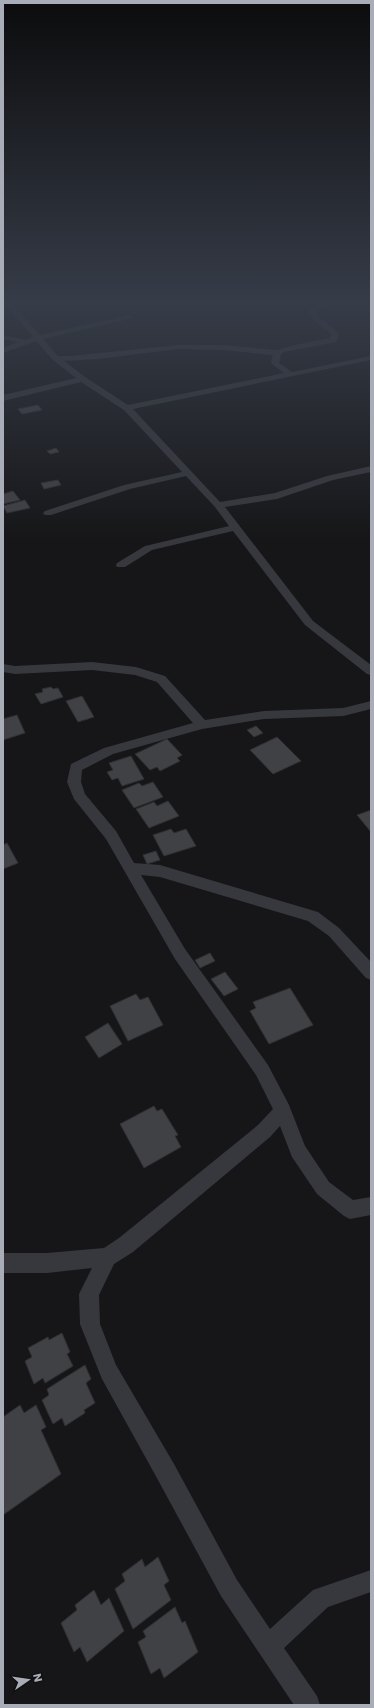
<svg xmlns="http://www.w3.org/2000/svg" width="374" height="1708" viewBox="0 0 374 1708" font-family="Poppins,sans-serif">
	<rect width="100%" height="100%" fill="#161618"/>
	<path fill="#404145" stroke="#303034" d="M 38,405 L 42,410 L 22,414 L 18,409 Z
		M 56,448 L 59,452 L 50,454 L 47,451 Z
		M 58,480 L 61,485 L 44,489 L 41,483 Z
		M 13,491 L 20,500 L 3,504 L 3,494 Z
		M 25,500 L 30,508 L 7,513 L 3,506 Z
		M 51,687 L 53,689 L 58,688 L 63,697 L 41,704 L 35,694 L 43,692 L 42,689 Z
		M 82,696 L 94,717 L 78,722 L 66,701 Z
		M 17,715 L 25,733 L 3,740 L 3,719 Z
		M 256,726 L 263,733 L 254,737 L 247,730 Z
		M 277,737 L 301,761 L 273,774 L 250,750 Z
		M 167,739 L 182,755 L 177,758 L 180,761 L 160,771 L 157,767 L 150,770 L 135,754 Z
		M 131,756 L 144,779 L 122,786 L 118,778 L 112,780 L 107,772 L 113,770 L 109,763 Z
		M 153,782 L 163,797 L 134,808 L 122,790 L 139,783 L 142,786 Z
		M 168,801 L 179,816 L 149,828 L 136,809 L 154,802 L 157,806 Z
		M 371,810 L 371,832 L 357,815 Z
		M 171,829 L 174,833 L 186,829 L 196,846 L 164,856 L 153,835 Z
		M 7,843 L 18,863 L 3,869 L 3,845 Z
		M 156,851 L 160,860 L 147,864 L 143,855 Z
		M 210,953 L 215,961 L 200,968 L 195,960 Z
		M 225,972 L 238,989 L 224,996 L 211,979 Z
		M 290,988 L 313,1025 L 269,1044 L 250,1011 L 256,1008 L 253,1002 Z
		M 136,994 L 140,1000 L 148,997 L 163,1025 L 128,1041 L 110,1006 Z
		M 108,1023 L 122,1044 L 99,1058 L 85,1037 Z
		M 154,1106 L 157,1111 L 162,1109 L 178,1135 L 175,1136 L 181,1147 L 144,1168 L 120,1124 Z
		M 62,1333 L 70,1352 L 67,1354 L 73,1366 L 45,1383 L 43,1378 L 34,1384 L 25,1361 L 32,1357 L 28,1348 L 48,1337 L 49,1340 Z
		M 85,1365 L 91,1379 L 86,1383 L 95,1403 L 84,1410 L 85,1413 L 65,1426 L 62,1418 L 53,1424 L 42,1400 L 49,1395 L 47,1389 Z
		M 20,1405 L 24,1413 L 36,1405 L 46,1427 L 41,1430 L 61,1474 L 3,1515 L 3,1417 Z
		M 158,1557 L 169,1581 L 164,1585 L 171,1600 L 133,1629 L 115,1589 L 125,1581 L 122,1574 L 142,1559 L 145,1567 Z
		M 94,1590 L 101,1605 L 109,1598 L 124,1631 L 87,1662 L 80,1647 L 74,1652 L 61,1623 L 77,1610 L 75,1605 Z
		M 175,1607 L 182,1623 L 185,1621 L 198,1652 L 164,1678 L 160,1668 L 151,1674 L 138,1642 L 146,1637 L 143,1631 Z"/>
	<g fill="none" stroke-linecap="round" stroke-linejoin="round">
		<path fill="#37383d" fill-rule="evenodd" d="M 3,302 L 10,302 L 40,335 L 129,315 L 133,317 L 129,319 L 43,339 L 58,356 L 70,356 L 178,345 L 222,345 L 277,350 L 295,345 L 330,338 L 331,335 L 330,333 L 314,320 L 308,312 C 316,303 324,302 335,302 L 321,309 L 316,312 C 321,322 333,326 339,335 L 336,342 L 284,352 L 281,354 L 279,363 L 292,372 L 371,356 L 371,360 L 133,409 L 220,502 L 275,493 L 327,476 L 371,466 L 371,472 L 333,480 L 277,499 L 225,507 L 313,621 L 371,665 L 371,675 L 367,674 L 305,625 L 233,531 L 152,550 L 125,567 L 117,567 L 116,565 L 117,563 L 145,546 L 229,526 L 215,507 L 186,476 L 130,489 L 51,515 L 45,515 L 43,513 L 45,511 L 124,485 L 182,472 L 124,410 L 81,382 L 3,401 L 3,395 L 76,378 L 53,360 L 36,341 L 3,353 L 3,348 L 18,342 L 3,339 L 3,335 L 25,340 L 33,337 ZM 178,349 L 222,350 L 273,355 L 271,362 L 272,364 L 284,373 L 128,405 L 85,377 L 64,361 L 97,359 Z
			M 92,662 L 136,667 L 165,676 L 205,720 L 264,711 L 343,708 L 371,701 L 371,709 L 343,716 L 264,719 L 202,729 L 113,754 L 82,770 L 81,782 L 85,794 L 116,831 L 134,863 L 160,865 L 318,912 L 339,928 L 371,962 L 371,980 L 366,978 L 329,936 L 308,921 L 160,877 L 141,875 L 185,949 L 268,1065 L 289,1105 L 305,1146 L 329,1182 L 353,1200 L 371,1197 L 371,1215 L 350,1219 L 344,1216 L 317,1194 L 292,1157 L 280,1126 L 270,1137 L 133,1252 L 114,1264 L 99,1295 L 100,1324 L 116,1365 L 174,1464 L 237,1580 L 270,1629 L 313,1590 L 371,1570 L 371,1592 L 328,1607 L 284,1648 L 317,1696 L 320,1705 L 294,1705 L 221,1596 L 158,1480 L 102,1379 L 80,1324 L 79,1294 L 92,1268 L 47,1273 L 3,1273 L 3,1253 L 47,1253 L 104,1248 L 119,1238 L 258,1125 L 273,1109 L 256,1075 L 175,959 L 106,839 L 74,799 L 67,782 L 71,764 L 104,748 L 193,723 L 157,682 L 135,675 L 92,670 L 15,674 L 3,672 L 3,664 L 15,666 Z"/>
	</g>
	<linearGradient id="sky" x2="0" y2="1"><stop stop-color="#0c0c0d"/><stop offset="0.56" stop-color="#363c48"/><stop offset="1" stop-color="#363c48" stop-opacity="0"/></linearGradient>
	<rect width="374" height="541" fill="url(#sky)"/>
	<rect width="374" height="1708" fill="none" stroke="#a8adb8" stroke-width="8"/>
	<g transform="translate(28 1680) rotate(77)" stroke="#111113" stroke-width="3" paint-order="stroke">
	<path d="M0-3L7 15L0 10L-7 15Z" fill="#a8adb8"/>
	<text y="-6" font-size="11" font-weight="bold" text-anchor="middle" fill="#a8adb8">N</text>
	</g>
</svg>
